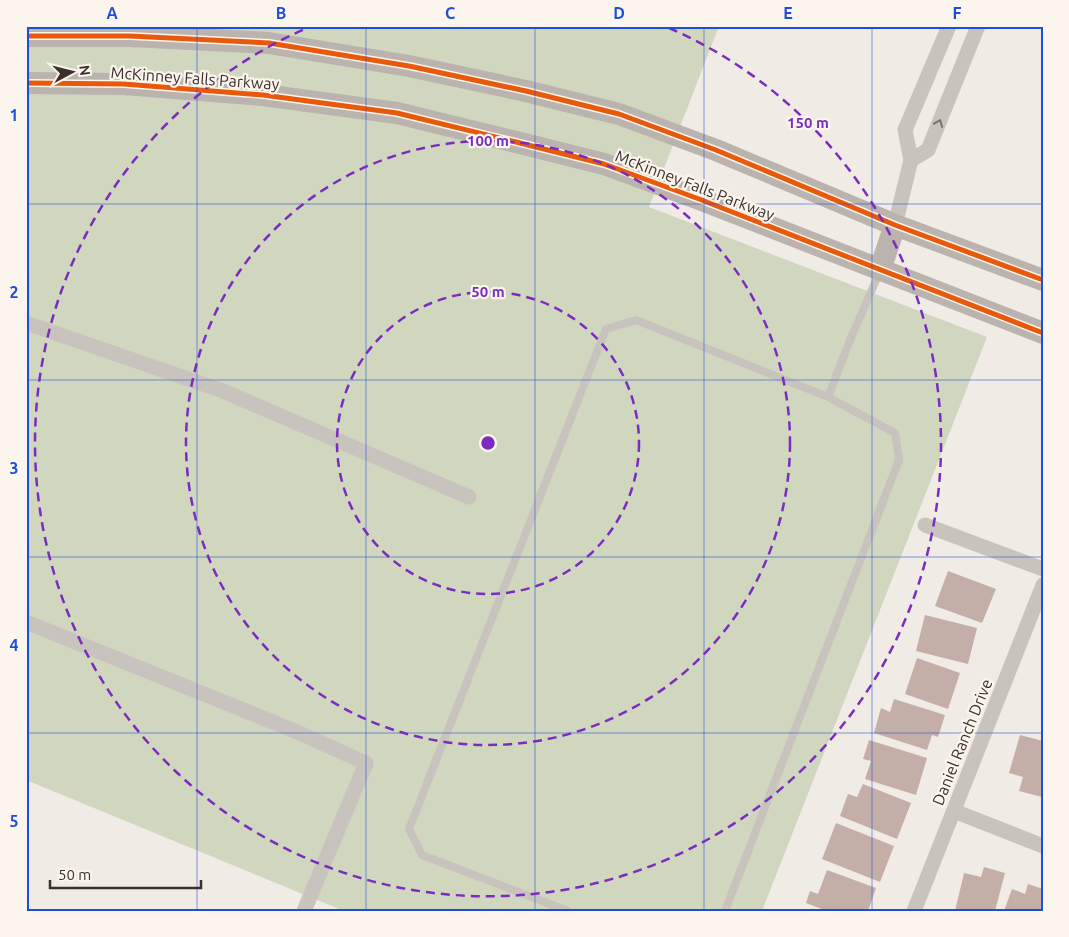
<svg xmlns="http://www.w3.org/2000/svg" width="1069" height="937" viewBox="0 0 1069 937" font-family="Ubuntu,sans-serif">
	<rect width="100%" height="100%" fill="#f0ebe5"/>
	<path fill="#d1d6bf" d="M 26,26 L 719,26 L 649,207 L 987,337 L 762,911 L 344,911 L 26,780 Z"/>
	<path fill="#c3afa7" d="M 948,571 L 996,589 L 982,623 L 935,606 Z
		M 925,615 L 977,628 L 968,664 L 916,651 Z
		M 917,658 L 960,673 L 948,709 L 905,694 Z
		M 894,699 L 945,715 L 938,737 L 932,735 L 927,750 L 874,733 L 881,708 L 890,712 Z
		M 1020,735 L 1043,741 L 1042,797 L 1019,791 L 1023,777 L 1009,773 Z
		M 869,740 L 927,758 L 916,795 L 865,779 L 871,761 L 863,759 Z
		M 863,784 L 911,803 L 897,839 L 840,816 L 848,794 L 857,797 Z
		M 836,823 L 894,846 L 880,882 L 822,859 Z
		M 984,867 L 1005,873 L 995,911 L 955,911 L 964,873 L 981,877 Z
		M 827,870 L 876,888 L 868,911 L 827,911 L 806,903 L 810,891 L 818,894 Z
		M 1028,884 L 1043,889 L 1042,911 L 1004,911 L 1012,889 L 1025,894 Z"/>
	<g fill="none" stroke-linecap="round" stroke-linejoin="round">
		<path stroke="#c9c3be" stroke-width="8" d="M 828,397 L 850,340 L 880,271
			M 568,911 L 422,855 L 409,829 L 606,329 L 636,320 L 828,397 L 895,433 L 899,460 L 725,911"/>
		<path stroke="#c9c3be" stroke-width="15" d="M 911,160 L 928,150 L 978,26
			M 895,225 L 911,160 L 905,130 L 949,26
			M 26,323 L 223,391 L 469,497
			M 925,525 L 1043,569
			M 26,622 L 295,731 L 366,763 L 304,911
			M 954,811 L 1043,846
			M 914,911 L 1043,585"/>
		<path stroke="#bab3ae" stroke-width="22" d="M 26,36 L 130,36 L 269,43 L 409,66 L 526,91 L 619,114 L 716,150 L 895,225 L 1043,280
			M 26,83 L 124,84 L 263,95 L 397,113 L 512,141 L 604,164 L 699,199 L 1043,333
			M 880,270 L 895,225"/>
		<g stroke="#fbf5ee" stroke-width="8">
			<path id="cycleway" d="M 26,36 L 130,36 L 269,43 L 409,66 L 526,91 L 619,114 L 716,150 L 895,225 L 1043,280
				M 26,83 L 124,84 L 263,95 L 397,113 L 512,141 L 604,164 L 699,199 L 1043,333"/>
		</g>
		<use href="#cycleway" stroke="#e8590c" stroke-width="5"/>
	</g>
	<defs><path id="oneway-chevron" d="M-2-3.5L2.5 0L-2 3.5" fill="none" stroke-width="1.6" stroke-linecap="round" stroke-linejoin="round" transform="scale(1.25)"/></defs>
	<use stroke="#7b726d" href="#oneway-chevron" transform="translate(939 123) rotate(-68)"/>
	<path fill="none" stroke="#1d4ed8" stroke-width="1" stroke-opacity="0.55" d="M 197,26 L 197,911M 366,26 L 366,911M 535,26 L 535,911M 704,26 L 704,911M 872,26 L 872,911M 26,204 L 1043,204M 26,380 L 1043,380M 26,557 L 1043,557M 26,733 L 1043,733"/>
	<g fill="none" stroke="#7b2cbf" stroke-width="2.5" stroke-dasharray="9 6">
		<circle cx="488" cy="443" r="151"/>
		<circle cx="488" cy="443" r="302"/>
		<path d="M669 28A453 453 0 1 1 307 28"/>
	</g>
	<g text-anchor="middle" stroke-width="4.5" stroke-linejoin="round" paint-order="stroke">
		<g font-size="16" fill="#3b302b" stroke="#fbf5ee">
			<text transform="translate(195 78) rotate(4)" y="6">McKinney Falls Parkway</text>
			<text transform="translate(695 185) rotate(21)" y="6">McKinney Falls Parkway</text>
			<text transform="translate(962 742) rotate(-68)" y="6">Daniel Ranch Drive</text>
		</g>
	</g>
	<circle cx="488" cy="443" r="8" fill="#7b2cbf" stroke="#fbf5ee" stroke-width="2.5"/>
	<g font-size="15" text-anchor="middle" font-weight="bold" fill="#7b2cbf" stroke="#fbf5ee" stroke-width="4.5" stroke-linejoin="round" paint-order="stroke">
		<text x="808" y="128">150 m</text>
		<text x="488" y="146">100 m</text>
		<text x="488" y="297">50 m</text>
	</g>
	<rect width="1069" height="937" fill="none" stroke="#fbf5ee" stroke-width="55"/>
	<g transform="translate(72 72) rotate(83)" stroke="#fbf5ee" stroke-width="4" paint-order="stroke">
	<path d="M0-4L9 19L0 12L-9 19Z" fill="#3b302b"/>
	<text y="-8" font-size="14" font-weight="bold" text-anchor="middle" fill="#3b302b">N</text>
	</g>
	<path d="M50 880v8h151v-8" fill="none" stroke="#3b302b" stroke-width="2.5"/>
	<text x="58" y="880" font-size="15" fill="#3b302b" stroke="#fbf5ee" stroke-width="4" paint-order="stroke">50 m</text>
	<rect x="28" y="28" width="1014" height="882" fill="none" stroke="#1d4ed8" stroke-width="2"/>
	<g font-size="16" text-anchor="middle" font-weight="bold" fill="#1d4ed8">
		<text x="112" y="19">A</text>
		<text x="281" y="19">B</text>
		<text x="450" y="19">C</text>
		<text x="619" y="19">D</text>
		<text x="788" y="19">E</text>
		<text x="957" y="19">F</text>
		<text x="14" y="121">1</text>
		<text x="14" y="298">2</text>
		<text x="14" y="474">3</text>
		<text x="14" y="651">4</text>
		<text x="14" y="827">5</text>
	</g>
</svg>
